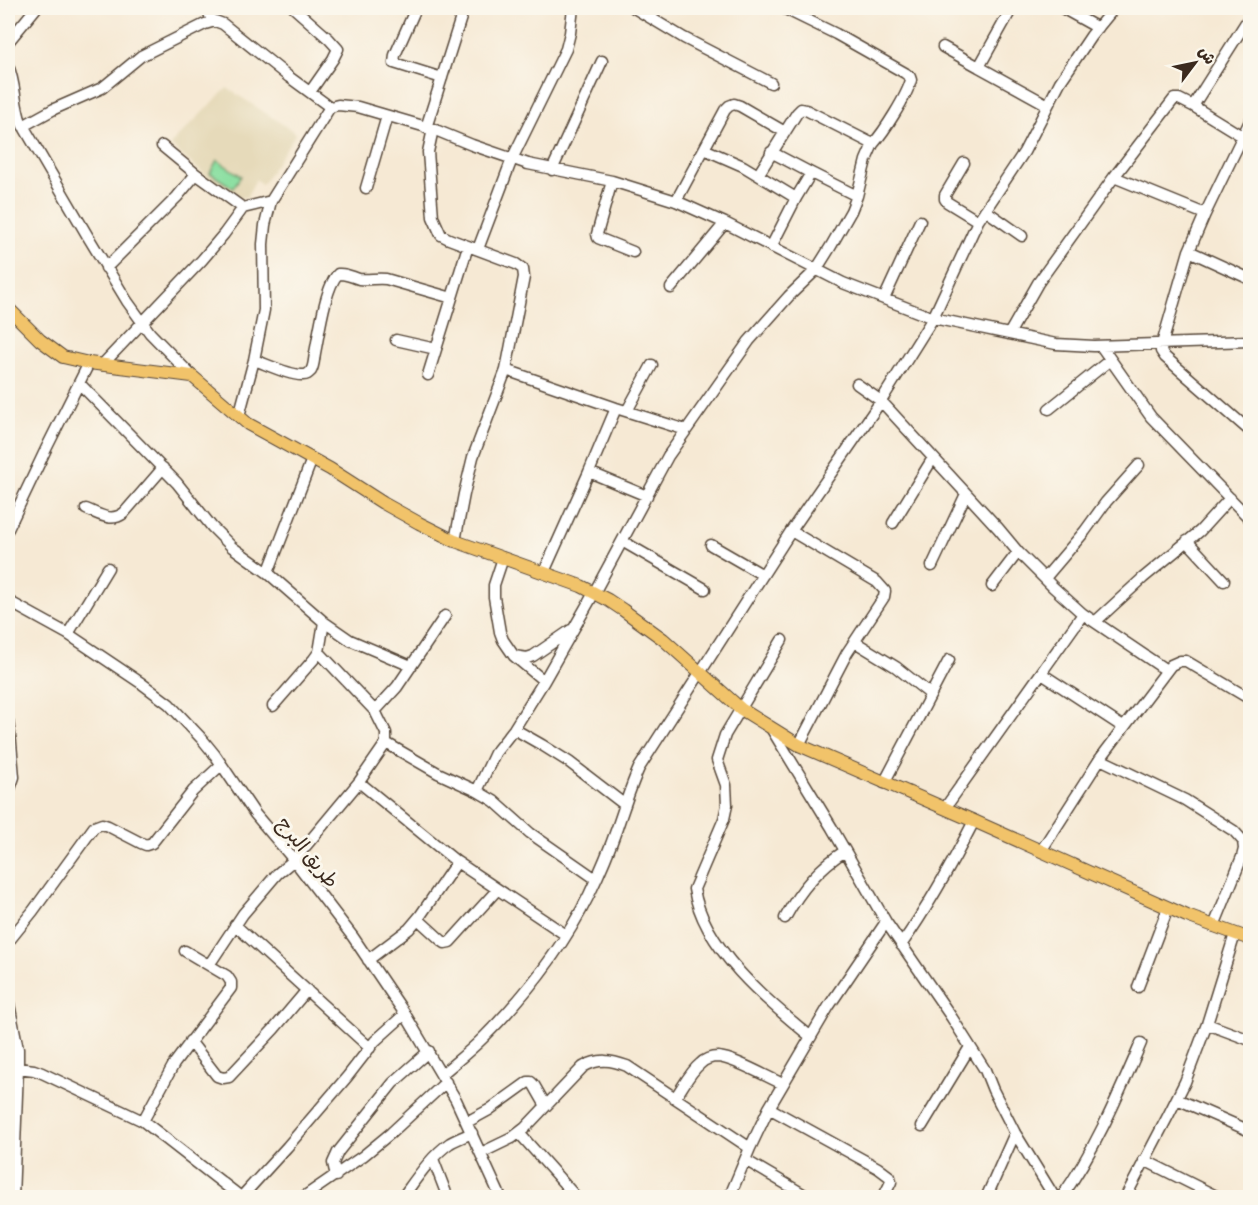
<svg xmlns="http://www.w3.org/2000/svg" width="1258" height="1205" viewBox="0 0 1258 1205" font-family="'Patrick Hand','Playpen Sans Arabic',sans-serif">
	<rect width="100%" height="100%" fill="#fbf7ec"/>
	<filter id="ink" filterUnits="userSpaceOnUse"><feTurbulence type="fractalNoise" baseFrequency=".0167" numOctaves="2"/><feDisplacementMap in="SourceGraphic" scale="12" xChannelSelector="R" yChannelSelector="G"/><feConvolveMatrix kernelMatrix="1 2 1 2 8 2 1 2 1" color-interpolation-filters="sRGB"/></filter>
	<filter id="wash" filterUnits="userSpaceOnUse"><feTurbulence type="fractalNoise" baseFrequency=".008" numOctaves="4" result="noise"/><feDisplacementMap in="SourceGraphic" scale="24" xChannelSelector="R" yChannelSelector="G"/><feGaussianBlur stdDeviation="1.35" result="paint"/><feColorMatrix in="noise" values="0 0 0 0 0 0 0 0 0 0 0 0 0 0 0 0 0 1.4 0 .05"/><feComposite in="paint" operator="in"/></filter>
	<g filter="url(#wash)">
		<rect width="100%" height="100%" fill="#f6e9d4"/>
		<path fill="#e6daba" d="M 227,88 L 296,133 L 262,185 L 256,179 L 247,197 L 233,199 L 170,145 Z"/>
		<path fill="#8bdfa1" stroke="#638460" stroke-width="1.5" d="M 217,160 L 241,176 L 233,188 L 210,173 Z"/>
	</g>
	<g filter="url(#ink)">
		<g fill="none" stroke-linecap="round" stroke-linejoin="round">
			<g stroke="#574739" stroke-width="13">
				<path id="minor" d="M 207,8 L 212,21
					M 294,8 L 329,39 L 338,49 L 333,59 L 310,92
					M 416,8 L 395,55 L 394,63 L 442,78
					M 447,8 L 461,14
					M 634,8 L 684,38 L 771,83
					M 1062,8 L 1098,28
					M 8,42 L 36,8
					M 943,47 L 979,67 L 1012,8
					M 8,66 C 16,84 14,104 21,122 L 87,235 L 127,301 L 150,333 L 192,376
					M 979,67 L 1048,105
					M 1193,106 L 1250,16
					M 8,119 L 18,111
					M 1250,121 L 1205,214 L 1189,251 L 1162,344 L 1161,351 L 1165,357 L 1250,431
					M 23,126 L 54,109 L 102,88 L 141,56 L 205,24 L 215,21 L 223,24 L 289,77 L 330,107 L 338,105 L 358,107 L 433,129 L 472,145 L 528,164 L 612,181 L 676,201 L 725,223 L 843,283 L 933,318 L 1056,344 L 1094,346 L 1250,341
					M 426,128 L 464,8
					M 433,129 L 428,152 L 433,217 L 441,235 L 449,239 L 516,264 L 523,269 L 524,277 L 506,370 L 473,457 L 464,494 L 455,541
					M 162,146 L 196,174 L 243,208
					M 704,149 L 743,166 L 796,198 L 771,247
					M 771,152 L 811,173 L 857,196
					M 964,163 L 945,195 L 945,199 L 947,202 L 978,221
					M 552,170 L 602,61
					M 758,175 L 785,132
					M 1114,177 L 1205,214
					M 612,181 L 597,234 L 598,238 L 633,252
					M 366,188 L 387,116
					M 796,198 L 811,173
					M 676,201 L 725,110 L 729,106 L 734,104 L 740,106 L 785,132 L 797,113 L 801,109 L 806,110 L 873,144 C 884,132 907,96 911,80 L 910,77 L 905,73 L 836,34 L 783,8
					M 985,210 L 1022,236
					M 478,249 L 512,159 L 566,49 L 570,33 L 573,8
					M 1189,251 L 1250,279
					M 106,268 L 177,197 L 196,174
					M 671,288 L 725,223
					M 884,299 L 920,221
					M 1009,334 L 1038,283 L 1114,177 L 1174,99 L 1179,99 L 1193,106 L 1250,141
					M 396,340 L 436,349
					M 1101,346 L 1151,417 L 1250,519
					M 254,360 C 266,364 291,376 303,375 C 307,375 308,374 311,371 C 314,366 314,359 315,353 C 319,334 325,287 338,274 C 346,273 352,277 359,279 C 368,280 377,278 386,279 L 452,298
					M 102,365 L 202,260 L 224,234 L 243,208 L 271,201
					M 506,370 L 616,408 L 686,430
					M 428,375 L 468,246
					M 79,383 L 177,483 L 212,527 L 232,547 L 268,573 L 324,622 L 350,640 L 411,666
					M 857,384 L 881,401 L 998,528 L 1018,552 L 1053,587 L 1083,614 L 1166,670
					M 1049,409 L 1110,360
					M 627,411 L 652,365
					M 239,416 L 254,360 L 264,310 L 263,244 L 265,225 L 271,201 L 330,107
					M 589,472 L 647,496
					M 86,509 C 99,514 111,523 124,513 L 163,468
					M 893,523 L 933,458
					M 8,529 L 46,449 L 89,363
					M 791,531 L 877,582 L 885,591 L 884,597 L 847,653 L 799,745
					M 622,541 L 705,589
					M 1187,541 L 1224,581
					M 711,545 L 763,575
					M 503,558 L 494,585 L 494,597 L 500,632 L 503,640 L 514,656 L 544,681
					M 932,566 L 966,494
					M 544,572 L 589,472 L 616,408
					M 268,573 L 312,459
					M 1045,578 L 1085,531 L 1106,502 L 1139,465
					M 992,586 L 1018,552
					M 8,601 L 68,634 L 141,683 L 169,704 L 202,739 L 215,755 L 255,814 L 294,860 L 353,937 L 405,1014 L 456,1100 L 501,1198
					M 1095,622 L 1143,578 L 1200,531 L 1230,498
					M 68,634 L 108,568
					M 782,640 L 725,735 L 717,760 L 726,785 L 727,805 L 724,819 L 694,889 C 703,948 767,1001 811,1037
					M 855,642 L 896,667 L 930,694
					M 514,656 L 527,658 L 533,656 L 571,630
					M 1042,674 L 1123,727
					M 273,706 L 314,659 L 319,652 L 324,622
					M 375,711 L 397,687 L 445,616
					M 8,721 L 11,743 L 14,777 L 8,794
					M 771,728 L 832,828 L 886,922 L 952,1018 L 985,1070 L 993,1090 L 1015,1133 L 1055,1198
					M 514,729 L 542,745 L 569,762 L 625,805
					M 386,743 L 438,773 L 477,791 L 495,753 L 514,729 L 544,681 L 594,593 L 668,456 L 749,341 L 789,296 L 816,270 L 831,246 L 851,211 L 857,196 L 866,160 L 873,144
					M 1100,759 L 1185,800 L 1234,831 L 1243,841 L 1244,849 L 1242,857 L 1214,926
					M 359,782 L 457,862 L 566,935
					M 884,783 L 949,660
					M 477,791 L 494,801 L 530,833 L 596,879
					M 945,808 L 1083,614
					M 1041,851 L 1100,759 L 1171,665 L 1180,661 L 1186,661 L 1250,699
					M 785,918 C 800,890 818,868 845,851
					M 418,919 L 441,940 L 445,943 L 450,942 L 497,890
					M 235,925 L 370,1048
					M 8,942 L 33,911 L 94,827 L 102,824 L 108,826 L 141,843 L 146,845 L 152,843 L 193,791 L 221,765
					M 901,945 C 929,906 952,864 974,821
					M 368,960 L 409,929 L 420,916 L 457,862
					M 209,965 L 243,914 L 277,874 L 294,860 L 359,782 L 386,743 L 386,733 L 375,711 L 319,652
					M 1138,987 L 1168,908
					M 8,999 L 18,1049 L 18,1068 L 13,1198
					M 1207,1024 L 1250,1040
					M 190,1041 L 217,1076 L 223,1078 L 229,1077 L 274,1029 L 307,990
					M 18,1068 L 34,1070 L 42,1073 L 143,1121 L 242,1198
					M 442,1074 C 456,1062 470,1051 483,1038 C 524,997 563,948 589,895 C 599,874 609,851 617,828 C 624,808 630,788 639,768 L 791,531 L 881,401 L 933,318 L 978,221 L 1024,152 L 1060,82 L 1091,36 L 1114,8
					M 675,1098 C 683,1087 690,1072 700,1064 C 705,1059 711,1057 718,1057 C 734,1058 767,1077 783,1084
					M 1177,1099 L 1250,1131
					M 769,1108 L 878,1168 L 890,1177 L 891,1182 L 883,1198
					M 143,1121 L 174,1064 L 231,988 L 231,982 L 227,976 L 185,951
					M 467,1122 L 489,1110 L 528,1082 L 531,1082 L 534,1085 L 546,1106
					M 922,1126 L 970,1047
					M 519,1133 L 577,1198
					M 481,1153 L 512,1138 L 525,1128 L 583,1067 C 599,1058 611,1060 627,1066 L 750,1148
					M 433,1159 L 448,1198
					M 745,1160 L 810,1198
					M 1144,1160 L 1220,1198
					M 336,1176 L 333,1163 L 338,1152 L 393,1083 L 429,1051
					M 242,1198 L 245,1193 L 287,1147 L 347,1077 L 375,1041 L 405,1014
					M 302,1198 L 363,1156 L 391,1133 L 446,1082
					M 402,1198 C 416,1179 431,1156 450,1143 C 457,1139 465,1136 472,1133
					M 729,1198 L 750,1148 L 769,1108 L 829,1006 L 886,922
					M 986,1198 L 1015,1133
					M 1061,1198 C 1095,1150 1118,1096 1141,1043
					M 1125,1198 L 1168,1116 L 1185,1082 L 1207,1024 L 1235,934"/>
			</g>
			<g stroke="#574739" stroke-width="14">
				<path id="major" d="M 8,308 L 40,340 L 63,357 L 89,363 L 192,376 L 248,424 L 330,469 L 383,503 L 419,523 L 455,541 L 581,586 L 608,600 L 623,610 L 663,639 L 741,709 L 799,745 L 974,821 L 1187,916 L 1250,939"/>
			</g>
			<use href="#minor" stroke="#fff" stroke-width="10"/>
			<use href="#major" stroke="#f1c36a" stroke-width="12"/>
		</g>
	</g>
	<g text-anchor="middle" stroke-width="6" stroke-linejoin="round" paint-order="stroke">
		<g font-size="20" fill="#3b2a1e" stroke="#fbf7ec">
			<text transform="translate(308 852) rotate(51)" y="7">طريق البرج</text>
		</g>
	</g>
	<rect width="1258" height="1205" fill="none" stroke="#fbf7ec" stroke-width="30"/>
	<g transform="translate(1195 63) rotate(58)" stroke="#fbf7ec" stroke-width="4.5" paint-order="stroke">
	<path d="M0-4.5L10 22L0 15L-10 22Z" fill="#3b2a1e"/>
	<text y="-9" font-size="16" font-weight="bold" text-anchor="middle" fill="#3b2a1e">ش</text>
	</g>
</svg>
